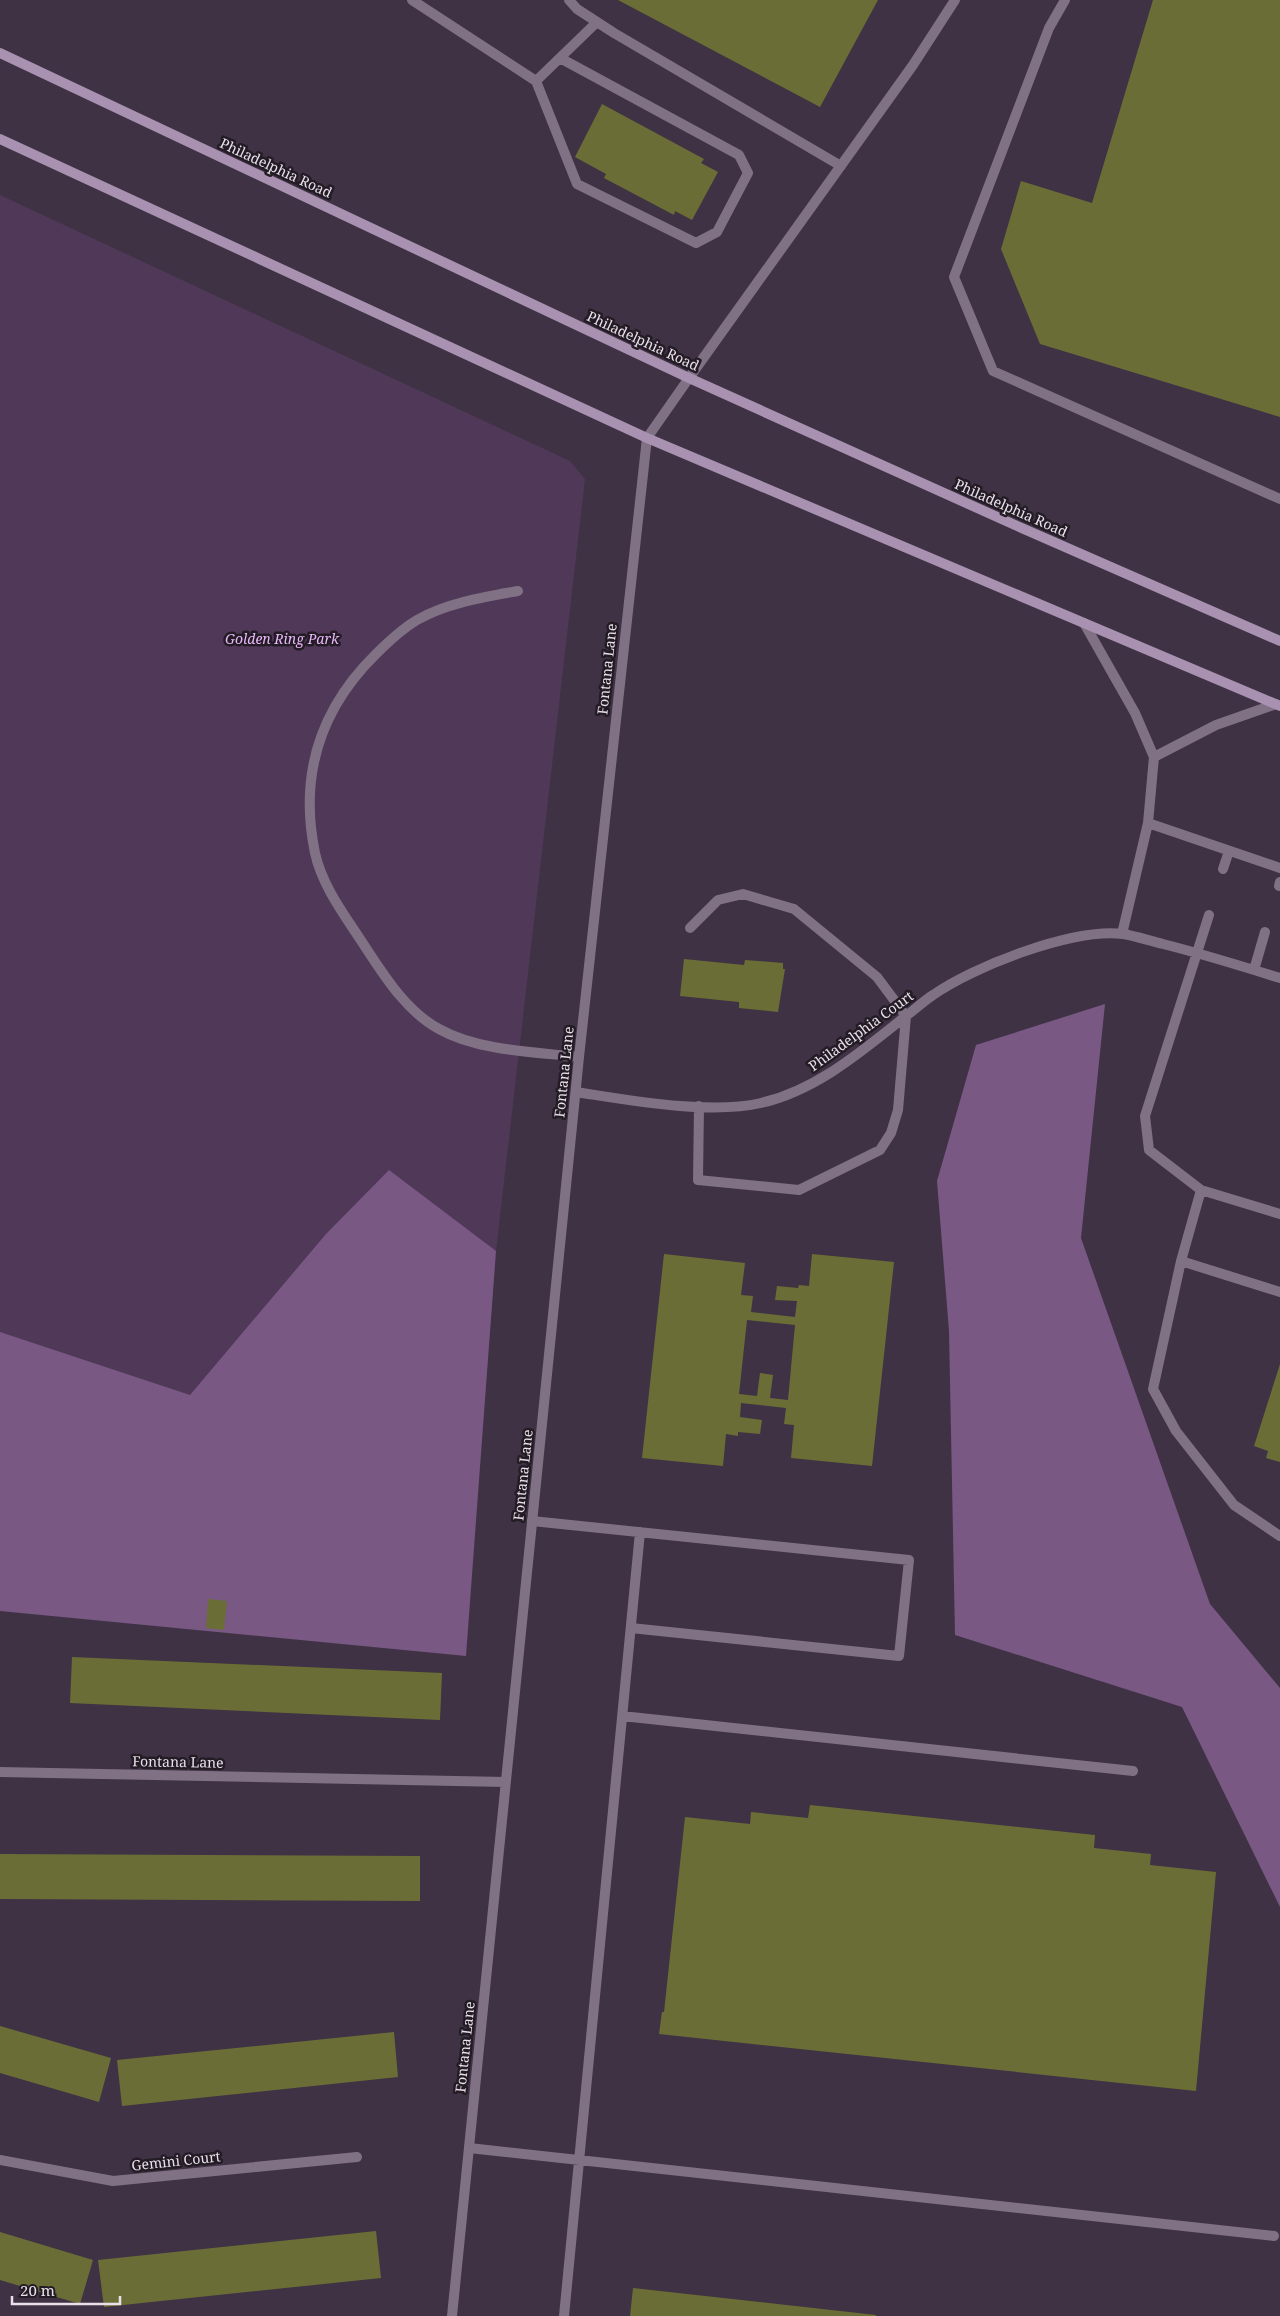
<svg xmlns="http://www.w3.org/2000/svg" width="1280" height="2316" viewBox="0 0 1280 2316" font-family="'Noto Serif',serif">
	<rect width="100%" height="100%" fill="#3f3244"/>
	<path fill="#503858" d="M 0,195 L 570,461 L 585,479 L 496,1251 L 471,1580 L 0,1567 Z"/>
	<path fill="#795884" d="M 1105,1004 L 1081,1238 L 1210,1604 L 1280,1688 L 1280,1907 L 1182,1707 L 955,1635 L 949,1331 L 937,1181 L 976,1045 Z
		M 389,1170 L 496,1251 L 466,1656 L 0,1611 L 0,1332 L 190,1395 L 326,1234 Z"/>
	<path fill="#6a6e36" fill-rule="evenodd" d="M 618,0 L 878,0 L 820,107 Z
		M 1153,0 L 1280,0 L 1280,417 L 1040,344 L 1001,249 L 1021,181 L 1092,203 Z
		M 602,104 L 704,159 L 701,163 L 718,172 L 692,220 L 675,211 L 674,215 L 604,178 L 606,174 L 575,157 Z
		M 684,959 L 744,965 L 745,960 L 783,963 L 783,969 L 785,969 L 778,1012 L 739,1008 L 739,1002 L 680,996 Z
		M 664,1254 L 745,1263 L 741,1295 L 753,1296 L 751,1312 L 795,1317 L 797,1301 L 775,1300 L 777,1286 L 798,1288 L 799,1285 L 809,1286 L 812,1254 L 894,1262 L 872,1466 L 791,1458 L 794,1425 L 784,1424 L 786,1408 L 741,1403 L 740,1417 L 762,1420 L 760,1434 L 738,1432 L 738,1436 L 726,1434 L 723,1466 L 642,1458 ZM 747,1320 L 795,1325 L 788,1400 L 770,1398 L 773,1375 L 760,1373 L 757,1396 L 739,1394 Z
		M 1280,1364 L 1280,1462 L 1266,1458 L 1268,1451 L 1254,1446 Z
		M 208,1599 L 227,1601 L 224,1630 L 206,1628 Z
		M 72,1657 L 442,1673 L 440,1720 L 70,1703 Z
		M 810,1805 L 1095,1835 L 1094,1848 L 1151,1854 L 1150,1865 L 1216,1872 L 1196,2091 L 659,2034 L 662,2012 L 664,2012 L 685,1817 L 750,1824 L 751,1812 L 808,1818 Z
		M 0,1854 L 420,1856 L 420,1901 L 0,1899 Z
		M 0,2026 L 111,2058 L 99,2102 L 0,2073 Z
		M 394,2032 L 398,2077 L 122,2106 L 117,2060 Z
		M 376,2231 L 381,2278 L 104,2307 L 98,2260 Z
		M 0,2232 L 93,2260 L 80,2304 L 0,2280 Z
		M 633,2288 L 876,2315 L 876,2316 L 630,2316 Z"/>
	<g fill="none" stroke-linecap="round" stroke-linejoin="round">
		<path stroke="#807185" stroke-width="10" d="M 412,0 L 536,81 L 597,22
			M 569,0 L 577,9 L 614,33 L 841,166
			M 1065,0 L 1049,28 L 954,277 L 993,371 L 1280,499
			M 536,81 L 577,184 L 696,243 L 717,232 L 748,173 L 739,155 L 560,58
			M 689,378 L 913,65 L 955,0
			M 518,591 C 484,597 447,603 417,620 C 402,629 388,642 376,654 C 320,709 299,776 315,853 C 322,885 343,913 360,939 C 382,972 404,1010 439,1029 C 478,1051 536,1052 579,1057
			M 1084,623 L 1135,713 L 1154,757 L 1148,823 L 1122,934
			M 1154,757 L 1216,725 L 1276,704
			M 1148,823 L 1280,868
			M 1223,869 L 1229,851
			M 1279,886 L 1280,882
			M 1209,915 L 1145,1116 L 1149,1150 L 1201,1190 L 1181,1261 L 1153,1389 L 1176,1431 L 1234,1505 L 1280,1536
			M 690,928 L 718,900 L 743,894 L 794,909 L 877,977 L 906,1016 L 898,1110 L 891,1133 L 880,1150 L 799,1190 L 698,1180 L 699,1106
			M 1254,970 L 1265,932
			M 576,1092 C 629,1100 709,1115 761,1103 C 817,1090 862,1051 906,1016 C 915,1009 924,1001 933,995 C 974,966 1073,928 1123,934 C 1136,936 1150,941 1163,944 C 1203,954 1241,966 1280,978
			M 1201,1190 L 1280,1214
			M 1181,1261 L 1280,1292
			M 532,1521 L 909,1560 L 899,1656 L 631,1628
			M 622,1716 L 1133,1771
			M 469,2148 L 1274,2236
			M 564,2316 L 640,1532"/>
		<path stroke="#807185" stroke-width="10" d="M 0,1772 L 506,1782
			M 0,2160 L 113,2181 L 357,2157
			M 452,2316 L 579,1057 L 647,438 L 689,378"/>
		<path stroke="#a991b1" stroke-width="10" d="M 0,53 L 689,378 L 1015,525 L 1280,641
			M 0,139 L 647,438 L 1280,706"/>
	</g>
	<g text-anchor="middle" stroke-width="5" stroke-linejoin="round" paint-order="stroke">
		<g font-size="14" fill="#e9e0ec" stroke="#231c25">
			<text transform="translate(276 168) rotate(25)" y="5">Philadelphia Road</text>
			<text transform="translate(643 341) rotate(25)" y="5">Philadelphia Road</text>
			<text transform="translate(1011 508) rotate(24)" y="5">Philadelphia Road</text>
			<text transform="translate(607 669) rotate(-84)" y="5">Fontana Lane</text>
			<text transform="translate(861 1031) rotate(-36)" y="5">Philadelphia Court</text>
			<text transform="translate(564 1072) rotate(-84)" y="5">Fontana Lane</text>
			<text transform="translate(523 1475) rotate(-84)" y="5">Fontana Lane</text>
			<text transform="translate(178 1762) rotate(1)" y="5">Fontana Lane</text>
			<text transform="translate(465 2047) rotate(-84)" y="5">Fontana Lane</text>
			<text transform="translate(176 2161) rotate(-6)" y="5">Gemini Court</text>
		</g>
		<g font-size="14" font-style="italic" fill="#ebb7fc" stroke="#231c25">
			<text x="282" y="644">Golden Ring Park</text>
		</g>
	</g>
	<path d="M12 2296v8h108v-8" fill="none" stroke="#e9e0ec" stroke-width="2.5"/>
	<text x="20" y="2296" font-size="15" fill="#e9e0ec" stroke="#231c25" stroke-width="4" paint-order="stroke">20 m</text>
</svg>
